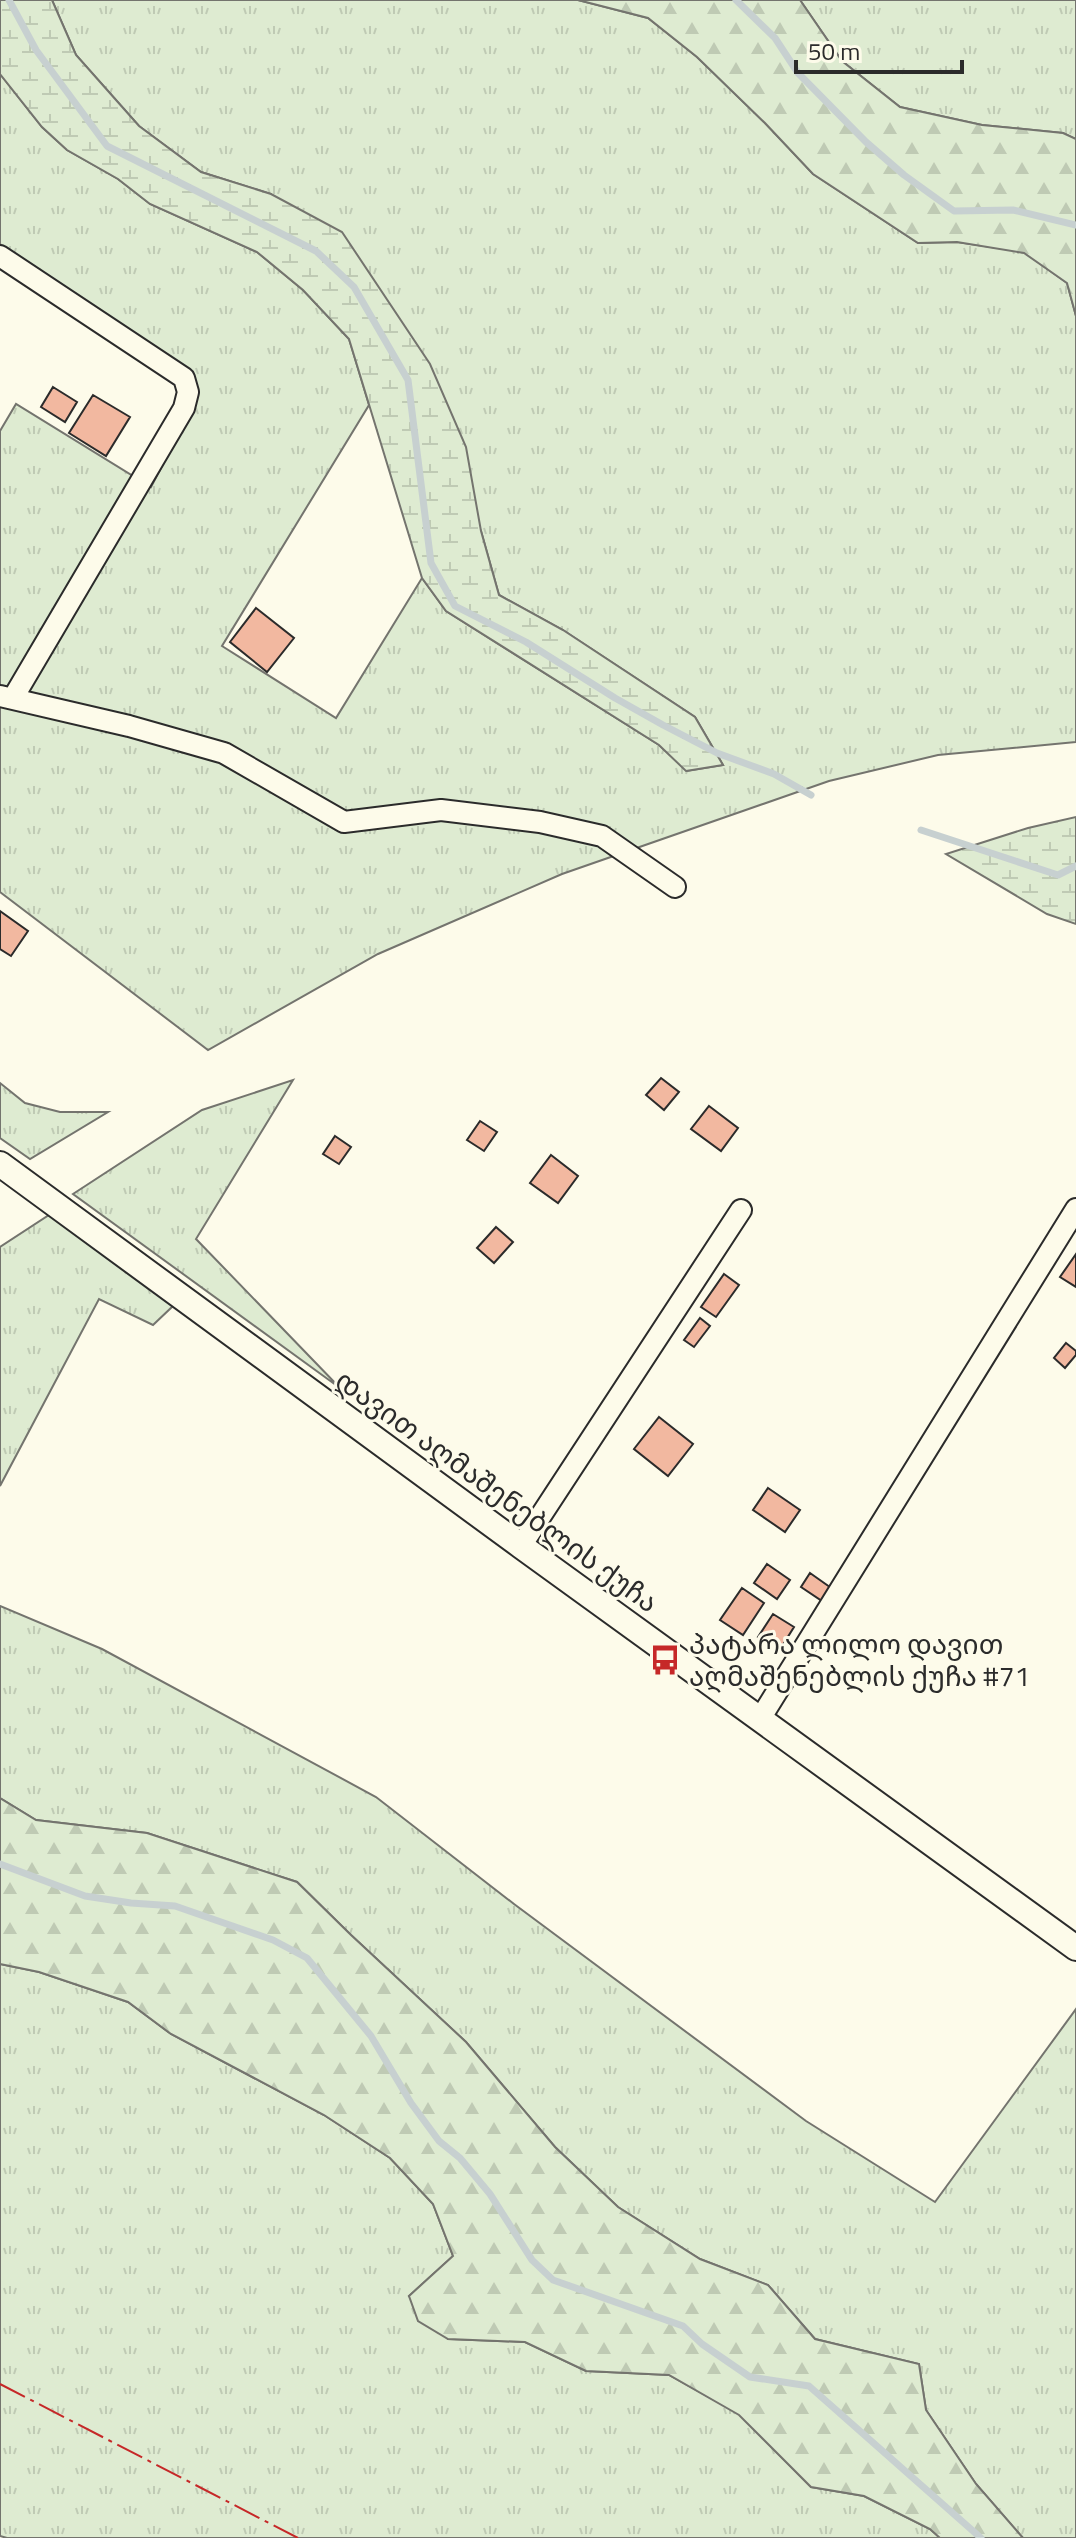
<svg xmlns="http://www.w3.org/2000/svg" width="1076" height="2538" viewBox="0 0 1076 2538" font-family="'Titillium Web','Noto Sans Georgian',sans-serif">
	<defs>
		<pattern id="grass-tufts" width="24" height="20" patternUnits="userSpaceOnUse" patternTransform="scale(2)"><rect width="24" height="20" fill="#deebd1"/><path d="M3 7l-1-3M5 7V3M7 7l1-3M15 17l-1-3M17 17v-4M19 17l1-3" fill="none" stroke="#bfcab4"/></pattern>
		<pattern id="forest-firs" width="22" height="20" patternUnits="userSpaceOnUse" patternTransform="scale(2)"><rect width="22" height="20" fill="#deebd1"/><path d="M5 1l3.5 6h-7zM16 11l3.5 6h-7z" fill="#bfcab4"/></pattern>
		<pattern id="wetland-marsh" width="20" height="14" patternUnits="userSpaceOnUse" patternTransform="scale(2)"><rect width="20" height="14" fill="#deebd1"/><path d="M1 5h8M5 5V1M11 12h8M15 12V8" fill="none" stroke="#bfcab4"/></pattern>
	</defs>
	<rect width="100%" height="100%" fill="#fdfbea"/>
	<path fill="url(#grass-tufts)" stroke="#74746e" stroke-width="2" d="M 52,0 L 578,0 L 648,18 L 697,57 L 765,123 L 813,174 L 918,243 L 957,242 L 1024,252 L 1067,283 L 1076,316 L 1076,742 L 938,755 L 829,781 L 562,874 L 378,954 L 208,1050 L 0,892 L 0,431 L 16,404 L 151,487 L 195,403 L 189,372 L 0,244 L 0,74 L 42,127 L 67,150 L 118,179 L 150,204 L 257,252 L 303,290 L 349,339 L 369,405 L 222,646 L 336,718 L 422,578 L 446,611 L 659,745 L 687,771 L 723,765 L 695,717 L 563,630 L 499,595 L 481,531 L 271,194 L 201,172 L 139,126 L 76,55 Z
		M 800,0 L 1076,0 L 1076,139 L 1063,133 L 982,125 L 900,107 L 842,61 Z
		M 293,1080 L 196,1239 L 340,1388 L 73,1194 L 202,1110 Z
		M 0,1083 L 25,1103 L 60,1112 L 108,1112 L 30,1159 L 0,1138 Z
		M 49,1215 L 174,1305 L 153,1325 L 99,1299 L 0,1486 L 0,1247 Z
		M 0,1606 L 102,1649 L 376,1797 L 514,1904 L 806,2121 L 935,2202 L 1076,2009 L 1076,2538 L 1023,2538 L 976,2484 L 926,2410 L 919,2364 L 815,2339 L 768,2285 L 700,2259 L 618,2207 L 555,2147 L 466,2042 L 351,1935 L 297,1882 L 147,1833 L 36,1820 L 0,1798 Z
		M 0,1964 L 39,1972 L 128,2002 L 171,2034 L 324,2115 L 390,2158 L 433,2204 L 453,2256 L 409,2296 L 448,2339 L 525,2342 L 586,2371 L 669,2375 L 739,2414 L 811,2487 L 864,2496 L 930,2529 L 940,2538 L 7,2538 L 0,2536 Z"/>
	<path fill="url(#forest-firs)" stroke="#74746e" stroke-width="2" d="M 578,0 L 800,0 L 842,61 L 900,107 L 982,125 L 1063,133 L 1076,139 L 1076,316 L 1067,283 L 1024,253 L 957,242 L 918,243 L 813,174 L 765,123 L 697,57 L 648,18 Z
		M 0,1798 L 36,1820 L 147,1833 L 297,1882 L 351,1935 L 466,2042 L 555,2147 L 618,2207 L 700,2259 L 768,2285 L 815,2339 L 919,2364 L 926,2410 L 976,2484 L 1023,2538 L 940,2538 L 930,2529 L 864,2496 L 811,2487 L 739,2415 L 669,2375 L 586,2371 L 525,2342 L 448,2339 L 418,2321 L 409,2296 L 453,2256 L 433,2204 L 390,2158 L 324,2115 L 171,2034 L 128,2002 L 39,1972 L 0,1964 Z"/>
	<path fill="url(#wetland-marsh)" stroke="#74746e" stroke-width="2" d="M 0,0 L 52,0 L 76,55 L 139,126 L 201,172 L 271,194 L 342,232 L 430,364 L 466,447 L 481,531 L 499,595 L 563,630 L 695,717 L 723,765 L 686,771 L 659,745 L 446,611 L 422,578 L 349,339 L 303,290 L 257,252 L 150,204 L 118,179 L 67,150 L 42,127 L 0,74 Z
		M 1076,817 L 1076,924 L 1047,914 L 946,854 L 1028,828 Z"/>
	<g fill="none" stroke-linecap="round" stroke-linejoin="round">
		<path stroke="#c7d0d0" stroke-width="7" d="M 9,0 L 36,50 L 107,146 L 316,251 L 354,287 L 408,380 L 431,563 L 455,606 L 526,642 L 615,698 L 663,725 L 717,753 L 774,774 L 811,795
			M 736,0 L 775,38 L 798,73 L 866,142 L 904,175 L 954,211 L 1013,210 L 1076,225
			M 921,830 L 1058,875 L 1076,866
			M 0,1864 L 85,1896 L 131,1903 L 175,1906 L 273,1940 L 307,1958 L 371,2036 L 411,2103 L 439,2141 L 460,2158 L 490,2194 L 532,2260 L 553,2280 L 683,2326 L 702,2344 L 750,2377 L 809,2386 L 981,2538"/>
	</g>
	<path fill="#f2b8a0" stroke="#2b2b2b" stroke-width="2" d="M 53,387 L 77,402 L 65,422 L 41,407 Z
		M 93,395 L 130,417 L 106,456 L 69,433 Z
		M 256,608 L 294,638 L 267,672 L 230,642 Z
		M 0,911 L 28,931 L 11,956 L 0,949 Z
		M 661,1078 L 679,1092 L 664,1110 L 646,1095 Z
		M 709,1106 L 738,1128 L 721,1151 L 691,1129 Z
		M 480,1121 L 497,1132 L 484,1151 L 467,1140 Z
		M 335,1136 L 351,1147 L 339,1164 L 323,1154 Z
		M 551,1155 L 578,1176 L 558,1203 L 530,1183 Z
		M 496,1227 L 513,1242 L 494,1263 L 477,1248 Z
		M 1076,1254 L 1076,1287 L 1060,1277 Z
		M 724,1274 L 739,1285 L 716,1317 L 701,1307 Z
		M 700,1318 L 710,1326 L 694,1347 L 684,1340 Z
		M 1066,1343 L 1076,1351 L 1076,1355 L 1065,1368 L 1054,1358 Z
		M 659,1417 L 693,1444 L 668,1476 L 634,1449 Z
		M 768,1488 L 800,1510 L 785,1532 L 753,1510 Z
		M 767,1564 L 790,1580 L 777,1599 L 754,1583 Z
		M 810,1573 L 834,1590 L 825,1603 L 801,1587 Z
		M 742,1588 L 764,1603 L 743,1635 L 720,1620 Z
		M 773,1614 L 794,1627 L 779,1651 L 758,1637 Z"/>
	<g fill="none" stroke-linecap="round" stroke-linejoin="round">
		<g stroke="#2b2b2b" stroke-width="24">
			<path id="minor" d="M 0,256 L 184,378 L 188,392 L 184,408 L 13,698
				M 0,696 L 129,726 L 224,753 L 344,822 L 441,810 L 540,822 L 602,836 L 675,887
				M 521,1546 L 741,1210
				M 760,1719 L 1076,1209"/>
		</g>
		<g stroke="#2b2b2b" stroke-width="28">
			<path id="tertiary" d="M 0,1164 L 521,1546 L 1076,1948"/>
		</g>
		<use href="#minor" stroke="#fdfbea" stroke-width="20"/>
		<use href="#tertiary" stroke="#fdfbea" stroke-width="24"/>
		<path stroke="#c62828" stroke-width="2" stroke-dasharray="28 6 4 6" stroke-linecap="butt" d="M 0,2384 L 298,2538"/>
	</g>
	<defs>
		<g id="bus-bare" transform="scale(2.4)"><path d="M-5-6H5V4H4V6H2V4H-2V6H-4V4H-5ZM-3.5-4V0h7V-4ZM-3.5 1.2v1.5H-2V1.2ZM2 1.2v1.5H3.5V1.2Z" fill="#c62828" stroke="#fdfbea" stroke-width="2.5" paint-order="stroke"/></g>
	</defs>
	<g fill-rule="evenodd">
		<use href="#bus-bare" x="665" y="1660"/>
	</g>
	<g text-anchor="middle" stroke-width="6" stroke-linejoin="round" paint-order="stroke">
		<g font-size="28" fill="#2b2b2b" stroke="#fdfbea">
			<text transform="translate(497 1491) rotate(36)" y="10">დავით აღმაშენებლის ქუჩა</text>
		</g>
		<g font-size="28" fill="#2b2b2b" stroke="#fdfbea" text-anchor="start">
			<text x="689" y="1654">პატარა ლილო დავით<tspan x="689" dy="32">აღმაშენებლის ქუჩა #71</tspan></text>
		</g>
	</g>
	<path d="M796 60v12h166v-12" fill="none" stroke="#2b2b2b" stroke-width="4"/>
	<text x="808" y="60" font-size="24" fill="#2b2b2b" stroke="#fdfbea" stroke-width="6" paint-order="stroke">50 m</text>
</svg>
